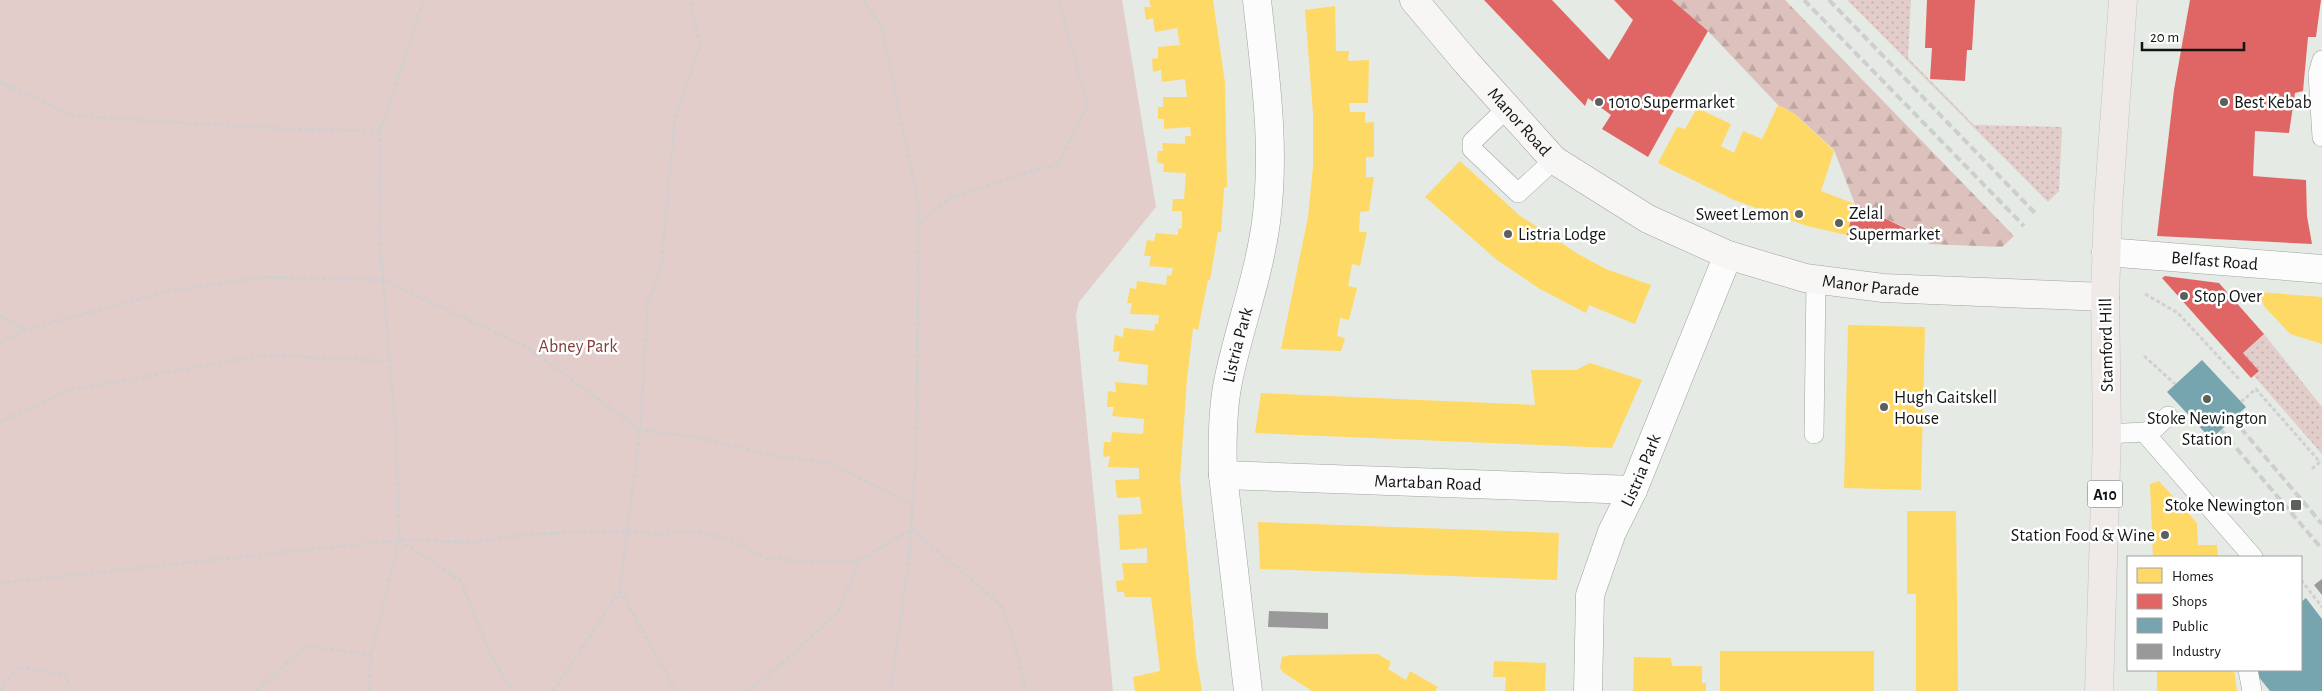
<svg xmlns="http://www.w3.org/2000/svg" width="2322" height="691" viewBox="0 0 2322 691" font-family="'Alegreya Sans',sans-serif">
	<defs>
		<pattern id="grass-dots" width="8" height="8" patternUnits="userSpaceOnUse" patternTransform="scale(1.25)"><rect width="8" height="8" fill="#e2cdca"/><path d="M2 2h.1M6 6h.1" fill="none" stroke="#c1afad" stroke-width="1.8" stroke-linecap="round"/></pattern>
		<pattern id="forest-firs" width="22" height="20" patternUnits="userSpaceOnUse" patternTransform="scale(1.25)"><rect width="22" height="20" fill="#ddc1bc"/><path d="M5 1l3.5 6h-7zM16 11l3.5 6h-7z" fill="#bda5a1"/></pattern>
	</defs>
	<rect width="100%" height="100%" fill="#e5eae5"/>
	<path fill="url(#grass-dots)" d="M 1847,0 L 1911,0 L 1908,58 L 1974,125 L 2062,127 L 2059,191 L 2048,202 Z
		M 2264,334 L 2322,407 L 2322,454 L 2254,376 L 2259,371 L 2243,353 Z"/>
	<path fill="url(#forest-firs)" d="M 1672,0 L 1785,0 L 2014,236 L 2002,247 L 1929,244 L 1929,239 L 1855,204 L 1834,150 L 1795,114 L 1778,105 L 1708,31 Z"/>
	<path fill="#e2cdca" d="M 0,0 L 1122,0 L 1156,207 L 1079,302 L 1076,315 L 1113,691 L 0,691 Z"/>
	<path fill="#ffd966" d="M 1149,0 L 1213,0 L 1225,83 L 1227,187 L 1224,188 L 1221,232 L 1218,232 L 1210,280 L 1208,280 L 1198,330 L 1193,328 L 1187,379 L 1180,479 L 1196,656 L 1202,691 L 1135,691 L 1133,677 L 1160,671 L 1151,597 L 1125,597 L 1124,592 L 1117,592 L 1116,581 L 1124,580 L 1122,563 L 1147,563 L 1147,548 L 1120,550 L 1118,515 L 1142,514 L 1140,497 L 1117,498 L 1115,480 L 1139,479 L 1139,468 L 1108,467 L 1110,456 L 1103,457 L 1104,442 L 1111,442 L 1112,432 L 1143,434 L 1144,419 L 1112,416 L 1114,407 L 1107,407 L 1108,391 L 1116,392 L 1115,382 L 1147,385 L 1148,365 L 1118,361 L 1120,351 L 1113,352 L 1115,335 L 1123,337 L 1124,328 L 1154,331 L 1155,324 L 1158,324 L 1159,315 L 1130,314 L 1132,303 L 1127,303 L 1130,288 L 1136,289 L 1137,281 L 1166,285 L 1167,275 L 1171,276 L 1173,268 L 1149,266 L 1151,256 L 1144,256 L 1147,240 L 1154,241 L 1156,233 L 1178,235 L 1178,229 L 1182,228 L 1182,211 L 1172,211 L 1173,199 L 1184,199 L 1186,173 L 1163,172 L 1164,164 L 1157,162 L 1158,151 L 1163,151 L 1162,143 L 1185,144 L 1185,136 L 1191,136 L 1190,127 L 1164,129 L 1164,119 L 1158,119 L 1158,107 L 1163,107 L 1163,97 L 1187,97 L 1185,79 L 1162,82 L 1161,70 L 1153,72 L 1152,59 L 1158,58 L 1158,47 L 1180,45 L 1177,28 L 1155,32 L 1153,18 L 1146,20 L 1144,7 L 1151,7 Z
		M 1335,6 L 1336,51 L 1349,51 L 1348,61 L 1369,60 L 1368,103 L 1349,103 L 1350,112 L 1365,112 L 1365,123 L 1374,122 L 1374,157 L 1366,157 L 1366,177 L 1374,177 L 1369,211 L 1360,212 L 1359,232 L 1367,232 L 1360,266 L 1352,264 L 1348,286 L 1357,288 L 1349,320 L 1340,318 L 1337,336 L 1345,338 L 1341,351 L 1281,349 L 1308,217 L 1313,166 L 1313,113 L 1305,10 Z
		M 1778,105 L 1795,114 L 1834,151 L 1821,191 L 1855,204 L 1847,235 L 1807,226 L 1734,200 L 1658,163 L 1677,127 L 1685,129 L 1697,108 L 1731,124 L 1721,146 L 1734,153 L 1743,131 L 1762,139 Z
		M 1460,161 L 1519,215 L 1578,254 L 1606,269 L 1651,285 L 1635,324 L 1589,305 L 1586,313 L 1540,289 L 1497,260 L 1425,197 Z
		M 2259,292 L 2322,297 L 2322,344 L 2290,334 L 2264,306 Z
		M 1848,325 L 1925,327 L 1921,490 L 1844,488 Z
		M 1590,363 L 1642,380 L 1612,448 L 1255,433 L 1261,393 L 1535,405 L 1531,370 L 1576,370 Z
		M 2159,481 L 2197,523 L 2198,545 L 2217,545 L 2218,557 L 2153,557 L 2150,484 Z
		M 1907,511 L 1956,511 L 1958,691 L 1916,691 L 1916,594 L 1907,594 Z
		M 1258,522 L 1559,533 L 1557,580 L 1260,569 Z
		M 1720,651 L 1874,651 L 1874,691 L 1720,691 Z
		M 1378,654 L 1391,662 L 1388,669 L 1406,680 L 1410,671 L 1438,687 L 1435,691 L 1312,691 L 1284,673 L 1280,668 L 1282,657 L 1290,655 Z
		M 1634,657 L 1671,658 L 1672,666 L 1702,666 L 1702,683 L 1706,683 L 1706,691 L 1633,691 Z
		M 1494,661 L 1546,663 L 1545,691 L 1505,691 L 1506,677 L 1493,677 Z
		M 2157,670 L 2234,670 L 2237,691 L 2157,691 Z"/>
	<path fill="#e06666" d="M 1484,0 L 1552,0 L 1609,60 L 1633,20 L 1614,0 L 1672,0 L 1708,31 L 1670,98 L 1678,103 L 1648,157 L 1602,129 L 1611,115 L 1588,98 L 1585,106 Z
		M 1927,0 L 1975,0 L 1972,50 L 1967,50 L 1965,81 L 1930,79 L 1932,48 L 1925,48 Z
		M 2190,0 L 2321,0 L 2316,37 L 2308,37 L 2303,91 L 2295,93 L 2289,133 L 2255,131 L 2253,176 L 2306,180 L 2307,216 L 2312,244 L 2157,236 L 2174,90 Z
		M 1855,204 L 1917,234 L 1917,240 L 1847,235 Z
		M 2165,276 L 2219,283 L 2264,334 L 2243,353 L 2259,371 L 2251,378 L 2162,278 Z"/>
	<path fill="#76a5af" d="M 2202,360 L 2246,407 L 2211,439 L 2167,392 Z
		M 2306,598 L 2322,619 L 2322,691 L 2270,691 L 2253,670 L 2301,670 L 2301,602 Z"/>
	<path fill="#999" d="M 2322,579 L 2322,595 L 2314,585 Z
		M 1269,611 L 1328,613 L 1328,629 L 1268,627 Z"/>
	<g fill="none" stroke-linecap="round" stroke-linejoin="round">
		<g stroke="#a1a4a1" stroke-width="20">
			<path id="lane" d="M 2322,60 L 2318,74 L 2322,137
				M 1507,108 L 1472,142 L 1472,149 L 1518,193 L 1554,160
				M 2144,432 L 2154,429 L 2168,416
				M 1814,434 L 1816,280
				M 2107,434 L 2144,432 L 2253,557
				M 2248,670 L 2252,691"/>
		</g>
		<g stroke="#a1a4a1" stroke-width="29">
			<g id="street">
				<path id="s1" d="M 2106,252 L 2322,269"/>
				<path id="s2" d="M 1223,475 L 1633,490"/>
				<path id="s3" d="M 1248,691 L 1223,475 C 1222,444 1222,408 1229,377 C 1240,325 1259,275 1266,222 C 1276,148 1265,74 1257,0"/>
				<path id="s4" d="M 1588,691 L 1590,595 L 1612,532 L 1633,490 L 1728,255"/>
			</g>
		</g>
		<g stroke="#a1a4a1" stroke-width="29">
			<g id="secondary">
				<path id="s5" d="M 1414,0 L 1466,62 L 1554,160 L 1648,219 L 1728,255 L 1805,278 L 1883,288 L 2105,297"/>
			</g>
		</g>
		<g stroke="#c2c4c2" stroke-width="29">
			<path id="highway" d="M 2099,691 L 2107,434 L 2105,297 L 2108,208 L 2123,0"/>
		</g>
		<path stroke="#d0d0d0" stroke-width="3" stroke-dasharray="4 2.5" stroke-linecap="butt" d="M 863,0 L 881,25 L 918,201 L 917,438 L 909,560 L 890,691
			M 0,82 L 74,116 L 287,129 L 380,131
			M 919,223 L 950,198 L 1059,163 L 1087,104 L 1059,0
			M 2145,294 L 2178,313 L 2240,380
			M 0,316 L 25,329
			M 0,343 L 25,330 L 169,291 L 265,277 L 383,280 L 527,347 L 640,430 L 691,436 L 776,456 L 827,462 L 913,505
			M 2144,356 L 2175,384
			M 2241,402 L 2256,389 L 2320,462 L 2312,469
			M 0,422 L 70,390 L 263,355 L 389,361
			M 2193,447 L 2206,434
			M 911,529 L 1000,604 L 1012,633 L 1026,691
			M 399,540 L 461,581 L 488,649 L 512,691
			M 2301,580 L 2322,607
			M 0,583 L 399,540 L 472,542 L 528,534 L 629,531 L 656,534 L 697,531 L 732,541 L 766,558 L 802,561 L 860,561 L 911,529
			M 620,590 L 676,691
			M 0,691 L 18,666 L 65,675 L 72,691
			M 256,691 L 306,646 L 371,655 L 399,540 L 396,433 L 379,232 L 380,131 L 420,10 L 426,0
			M 369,691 L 371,655
			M 553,691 L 620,590 L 640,430 L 648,301 L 661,267 L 675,118 L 700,46 L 690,0
			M 745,691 L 763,680 L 837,614 L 860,561"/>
		<use href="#lane" stroke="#fbfcfb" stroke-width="19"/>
		<use href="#street" stroke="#fbfcfb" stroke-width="28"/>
		<use href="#secondary" stroke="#f8f6f5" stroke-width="28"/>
		<use href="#highway" stroke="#efe9e8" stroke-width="28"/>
		<path stroke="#cdcfcd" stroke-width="4" stroke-dasharray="8 4" stroke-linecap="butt" d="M 1804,0 L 2024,226
			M 1829,0 L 2036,214
			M 2233,419 L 2322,524
			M 2221,430 L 2322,549"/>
	</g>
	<g fill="#5c605c" stroke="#fff" stroke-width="2">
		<circle cx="1599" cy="102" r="5"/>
		<circle cx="2224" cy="102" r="5"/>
		<circle cx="1799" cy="214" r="5"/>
		<circle cx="1839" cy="223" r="5"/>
		<circle cx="1508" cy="234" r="5"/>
		<circle cx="2184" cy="296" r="5"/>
		<circle cx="2207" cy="399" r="5"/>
		<circle cx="1884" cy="407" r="5"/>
		<rect x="2290" y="499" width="12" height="12" rx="2.5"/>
		<circle cx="2165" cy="535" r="5"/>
	</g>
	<g text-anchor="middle" stroke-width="5" stroke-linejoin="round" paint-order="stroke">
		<rect fill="#fff" stroke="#595b5a" stroke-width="1" x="2087.5" y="480.5" width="35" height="27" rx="4"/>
		<g font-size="16" font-weight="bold" fill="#121513">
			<text x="2105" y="500">A10</text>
		</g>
		<g font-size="18" fill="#121513" stroke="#fff" text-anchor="start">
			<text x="1609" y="108">1010 Supermarket</text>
			<text x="2234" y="108">Best Kebab</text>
			<text x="1849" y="219">Zelal<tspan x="1849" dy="21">Supermarket</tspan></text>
			<text x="1789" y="220" text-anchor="end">Sweet Lemon</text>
			<text x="1518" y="240">Listria Lodge</text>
			<text x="2194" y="302">Stop Over</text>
			<text x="1894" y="403">Hugh Gaitskell<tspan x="1894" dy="21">House</tspan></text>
			<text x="2207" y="424" text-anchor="middle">Stoke Newington<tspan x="2207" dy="21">Station</tspan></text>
			<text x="2285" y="511" text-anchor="end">Stoke Newington</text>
			<text x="2155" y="541" text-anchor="end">Station Food &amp; Wine</text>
		</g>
		<g font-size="18" fill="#121513" stroke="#fff">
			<text dy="6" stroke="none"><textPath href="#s5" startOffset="161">Manor Road</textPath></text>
			<text dy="6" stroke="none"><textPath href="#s1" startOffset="109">Belfast Road</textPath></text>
			<text dy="6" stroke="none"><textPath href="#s5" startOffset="558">Manor Parade</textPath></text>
			<text dy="6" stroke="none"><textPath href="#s3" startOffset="349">Listria Park</textPath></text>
			<text transform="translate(2106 345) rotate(-91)" y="6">Stamford Hill</text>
			<text dy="6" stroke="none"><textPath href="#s4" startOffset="231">Listria Park</textPath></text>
			<text dy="6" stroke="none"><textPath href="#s2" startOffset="205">Martaban Road</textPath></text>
		</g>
		<g font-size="18" fill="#813c39" stroke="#fff">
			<text x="578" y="352">Abney Park</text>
		</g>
	</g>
	<rect x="2127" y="556" width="175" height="115" fill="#ffffff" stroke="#a0a1a1"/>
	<rect x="2137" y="568" width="25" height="15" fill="#ffd966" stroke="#a0a1a1"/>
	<text x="2172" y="581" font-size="15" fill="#121513">Homes</text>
	<rect x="2137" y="594" width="25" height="15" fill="#e06666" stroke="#a0a1a1"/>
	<text x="2172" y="606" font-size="15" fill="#121513">Shops</text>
	<rect x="2137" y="618" width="25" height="15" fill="#76a5af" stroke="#a0a1a1"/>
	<text x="2172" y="631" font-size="15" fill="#121513">Public</text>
	<rect x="2137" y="644" width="25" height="15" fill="#999999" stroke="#a0a1a1"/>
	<text x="2172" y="656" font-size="15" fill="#121513">Industry</text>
	<path d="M2142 42v8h102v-8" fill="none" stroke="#121513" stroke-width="2.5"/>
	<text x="2150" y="42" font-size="15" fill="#121513" stroke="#ffffff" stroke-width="4" paint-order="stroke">20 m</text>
</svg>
